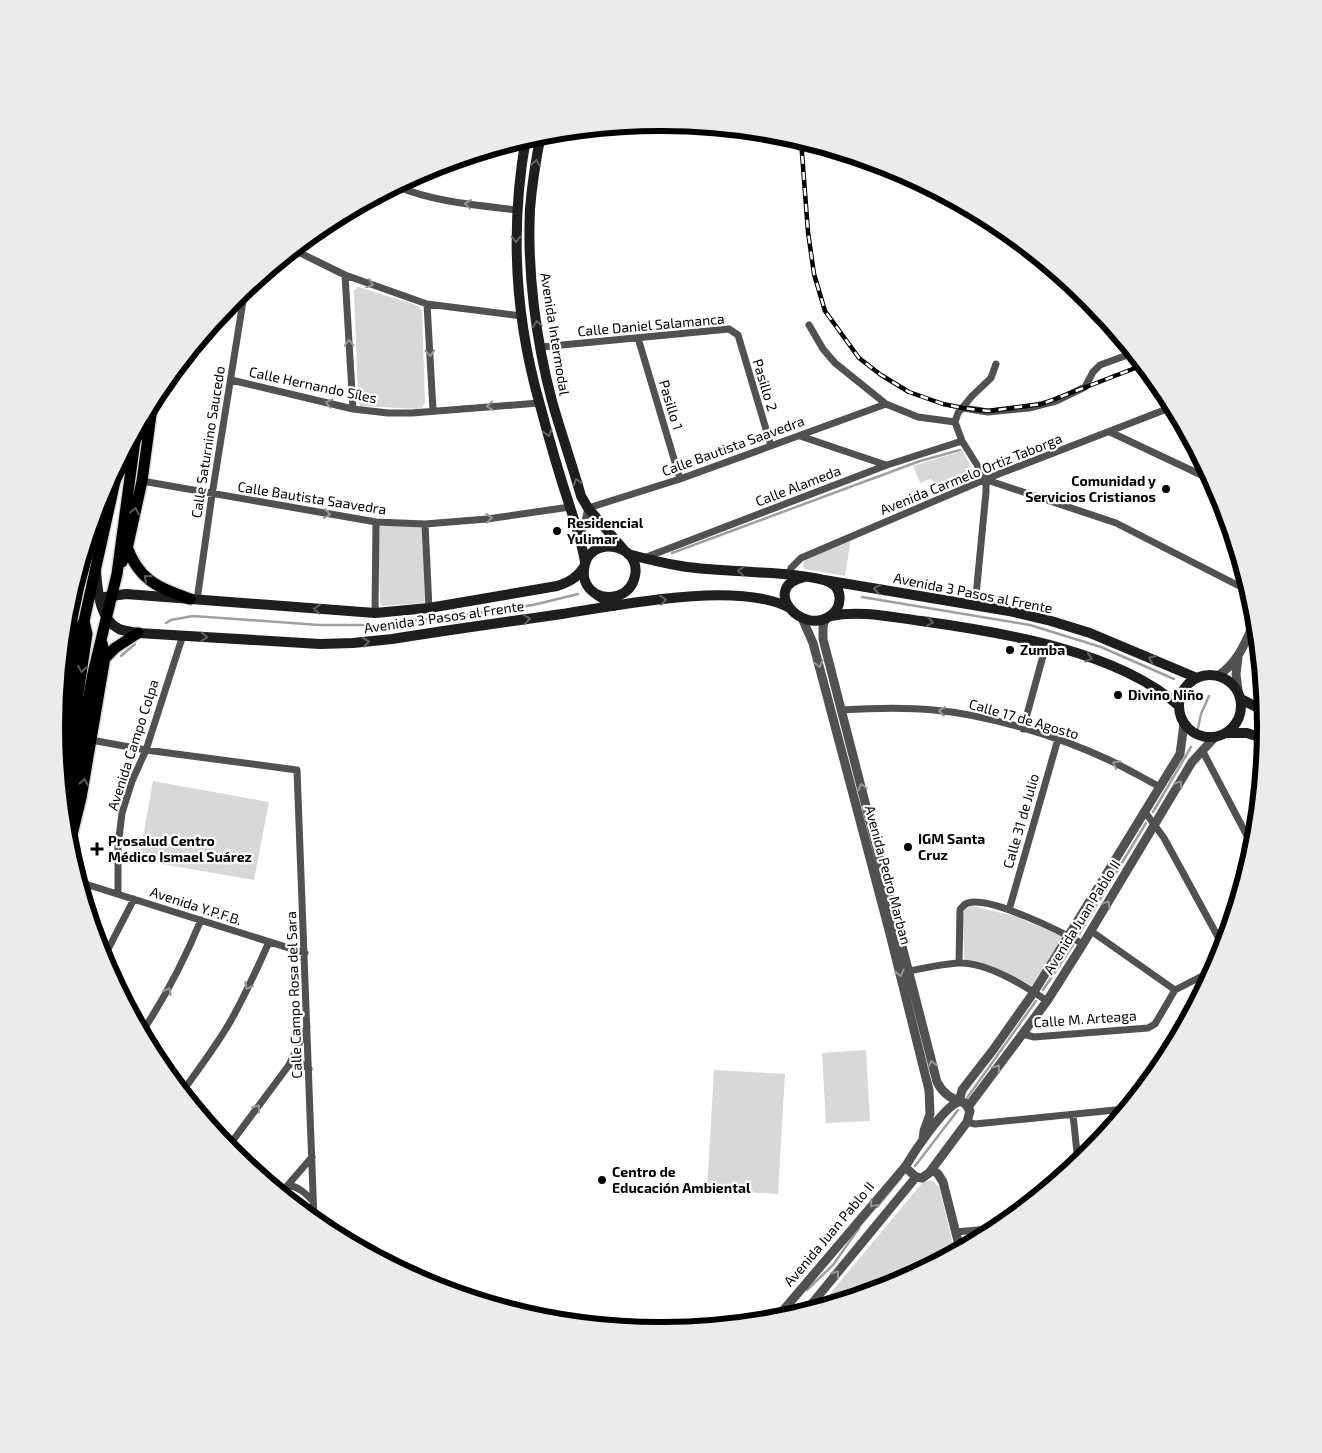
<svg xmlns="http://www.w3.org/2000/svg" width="1322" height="1453" viewBox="0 0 1322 1453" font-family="'Exo 2',sans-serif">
	<rect width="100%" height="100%" fill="#fff"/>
	<path fill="#d8d8d8" d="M 358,287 L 416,305 L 422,310 L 425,403 L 421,408 L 418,409 L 360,406 L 358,399 L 354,291 Z
		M 963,451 L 976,478 L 939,493 L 931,479 L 920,483 L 913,466 Z
		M 380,526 L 424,526 L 423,536 L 425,603 L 382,606 L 380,603 L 378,528 Z
		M 851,538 L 845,576 L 805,569 L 803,566 L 805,558 Z
		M 153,781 L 269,802 L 254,880 L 139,860 Z
		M 971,906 L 1015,916 L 1064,937 L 1033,986 L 992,966 L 966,960 L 964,958 L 963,915 L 965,909 Z
		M 866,1050 L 870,1121 L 826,1123 L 822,1053 Z
		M 714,1070 L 785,1074 L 778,1194 L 707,1190 Z
		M 929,1180 L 933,1181 L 939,1187 L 955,1252 L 892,1285 L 818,1308 L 923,1182 Z"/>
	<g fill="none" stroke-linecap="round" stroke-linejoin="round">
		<path stroke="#9f9f9f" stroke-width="2.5" d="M 672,553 L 920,461 L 960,450
			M 862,597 L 1030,625 L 1101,647 L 1174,679
			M 166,623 L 171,620 L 193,616 L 319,625 L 377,625 L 455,616 L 533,605 L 578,594
			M 121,656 L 135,644
			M 1198,728 L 1201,714 L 1209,696
			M 1153,812 L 1191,747
			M 1079,934 L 1146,823
			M 1043,990 L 1073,945
			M 967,1098 L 1036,1001
			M 915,1166 L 958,1110
			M 877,1207 L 901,1178
			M 807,1290 L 833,1265 L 859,1228"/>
		<g stroke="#dbdbdb" stroke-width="14">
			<path id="primary" d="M 106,489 L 106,507
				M 126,544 C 138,580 157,587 190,599
				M 122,562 L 127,549 L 142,481 L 153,400
				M 101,662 L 115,648 L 138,633
				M 59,756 L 77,633 L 84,621 L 119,463
				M 63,793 L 87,634 L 84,621
				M 66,823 L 93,673 L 117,574 L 136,433
				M 69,847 L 81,798 L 105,657 L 102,643"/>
		</g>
		<path stroke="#515151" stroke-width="7" d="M 396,186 C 434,202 475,205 517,210
			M 294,250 L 345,275 L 427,304 L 521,316
			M 345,275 L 353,409
			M 427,304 L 433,410
			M 809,325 L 823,349 L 835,363 L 886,404 L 918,417 L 955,422
			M 638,338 L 680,479
			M 541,347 L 729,329 L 738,335 L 771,446
			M 231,380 L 353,409 L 388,413 L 412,413 L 539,403
			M 963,408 L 988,412 L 1029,408 L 1056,401 L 1085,387 L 1093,372 L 1100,365 L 1133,353
			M 1110,432 L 1212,480
			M 800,436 L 886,465
			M 986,479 L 962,441 L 955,422 L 958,413 L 972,396 L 991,378 L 996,364
			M 987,480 L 1116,523 L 1249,591
			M 142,481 L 376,522 L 425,524 L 487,519 L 570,507
			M 425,524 L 429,608
			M 581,538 L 588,508 L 680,479 L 886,404
			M 644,558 L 887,465 L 962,441
			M 789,575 L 791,568 L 801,558 L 986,479 L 1172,407
			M 197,600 L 212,495 L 245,289
			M 975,606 L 986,492 L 986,479
			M 375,613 L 376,522
			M 842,710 C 873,708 903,707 934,710 C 989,715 1058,736 1109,760 C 1126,768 1143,778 1160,787
			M 1023,729 L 1046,645
			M 91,740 L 146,750 L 297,770 L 314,1220
			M 1202,750 L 1253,847
			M 1145,812 L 1164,838 L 1223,946
			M 79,882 L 305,953
			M 118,894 L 118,846 L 122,813 L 132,781 L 146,750 L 183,635
			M 1009,910 L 1058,739
			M 1091,931 L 1175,990
			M 103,959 L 134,899
			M 959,963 L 960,910 C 962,907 964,904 968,903 C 990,896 1062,932 1083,944
			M 909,971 C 925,968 942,964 958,963 C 986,962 1024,985 1047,1001
			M 142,1032 C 166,996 184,961 201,920
			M 1023,1034 L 1034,1037 L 1148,1028 L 1155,1024 L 1175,990 L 1214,970
			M 289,1065 L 300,1063 L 309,1069
			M 182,1092 C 199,1069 216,1046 230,1022 C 245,996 257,969 269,942
			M 1073,1115 L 1078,1162
			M 967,1122 L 975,1124 L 1125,1109
			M 228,1147 L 289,1065 L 307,1027
			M 288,1185 C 299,1187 305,1193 313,1201
			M 281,1193 L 312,1157
			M 956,1232 L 999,1228"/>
		<path stroke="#515151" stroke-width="9" d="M 802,618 L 813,643 L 889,930 L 929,1090 L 930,1114 L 924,1131 L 923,1140
			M 825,619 L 823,627 L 823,639 L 937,1082 C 943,1094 952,1100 965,1103 L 970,1111 L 967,1122 L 929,1173 L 922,1178 L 916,1177 L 905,1167 C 914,1152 943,1108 958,1102
			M 1218,676 C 1239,661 1245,643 1255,621
			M 1238,690 L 1236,674 L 1238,657
			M 959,1102 L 962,1090 L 993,1050 L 1034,992 L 1180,754 L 1184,724
			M 968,1107 L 1047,1001 L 1083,944 L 1192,762 L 1214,738
			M 932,1169 L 938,1174 L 943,1182 L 960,1249
			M 805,1312 L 916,1177
			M 775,1320 L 905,1167"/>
		<path stroke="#1e1e1e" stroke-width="10" d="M 541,134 C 536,159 532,184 530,209 C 527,271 536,341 552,401 C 561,433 572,464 581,496 L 588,508 L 624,550
			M 526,138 C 510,227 515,318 540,405 C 549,439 559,474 570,507 C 576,526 582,543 585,562
			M 628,554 C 646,559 663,563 681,566 C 704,570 729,570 753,572 C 771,573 814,575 829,582 C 844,589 842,608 830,616 C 801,636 760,587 804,577
			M 96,572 C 98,592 99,619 119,629 C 124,631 132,632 138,633 L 320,644 L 353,643 L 392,639 C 448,630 505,622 562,614 C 620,605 735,581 788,607
			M 824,580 L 1009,611 L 1051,621 L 1090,633 L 1197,678
			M 596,594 C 612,601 631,595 635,576 C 642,542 586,534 584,570 C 583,577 585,583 589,588 C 595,595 606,600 614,606
			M 105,597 L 126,594 L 375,613 L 429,608 L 557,586 C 569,582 577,578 584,567
			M 830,616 C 861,610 890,617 921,621 C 1001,632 1118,651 1179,706
			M1179 706a31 31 0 1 1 62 0a31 31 0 1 1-62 0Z
			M 1241,699 L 1264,711
			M 1227,733 L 1247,733 L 1265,739
			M 769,1321 L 776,1320"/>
		<use href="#primary" stroke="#000" stroke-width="11"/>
		<g stroke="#000" stroke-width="4.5">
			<path id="rail" d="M 801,140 L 808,232 L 814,274 L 825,311 L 859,358 L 881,375 L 909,392 L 943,404 L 963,408 L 988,411 L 1042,404 L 1143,365"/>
		</g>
		<use href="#rail" stroke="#fff" stroke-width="2.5" stroke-dasharray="8" stroke-linecap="butt"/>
	</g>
	<defs><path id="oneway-chevron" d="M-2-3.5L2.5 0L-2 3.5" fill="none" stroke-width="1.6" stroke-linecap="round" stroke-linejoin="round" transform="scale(1.25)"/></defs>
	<g stroke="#626262">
		<use href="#oneway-chevron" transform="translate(536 163) rotate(-80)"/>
		<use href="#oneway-chevron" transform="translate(516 239) rotate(90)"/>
		<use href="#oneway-chevron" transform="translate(537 324) rotate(-99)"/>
		<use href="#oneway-chevron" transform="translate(548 433) rotate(74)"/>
		<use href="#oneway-chevron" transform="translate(577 482) rotate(-107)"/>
		<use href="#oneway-chevron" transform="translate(741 571) rotate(-176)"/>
		<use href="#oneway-chevron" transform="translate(877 589) rotate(-170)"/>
		<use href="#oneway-chevron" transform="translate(663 600) rotate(-7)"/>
		<use href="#oneway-chevron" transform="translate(317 609) rotate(-176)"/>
		<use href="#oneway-chevron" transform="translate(527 619) rotate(-8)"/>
		<use href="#oneway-chevron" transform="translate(930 622) rotate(8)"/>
		<use href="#oneway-chevron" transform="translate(204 637) rotate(4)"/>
		<use href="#oneway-chevron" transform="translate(366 642) rotate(-7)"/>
		<use href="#oneway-chevron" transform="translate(1089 658) rotate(17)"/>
		<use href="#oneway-chevron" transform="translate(1152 659) rotate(-157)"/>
	</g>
	<g stroke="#979797">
		<use href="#oneway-chevron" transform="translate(468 204) rotate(-173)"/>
		<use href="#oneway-chevron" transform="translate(370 284) rotate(19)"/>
		<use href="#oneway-chevron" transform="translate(349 343) rotate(-93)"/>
		<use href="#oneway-chevron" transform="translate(430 353) rotate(86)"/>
		<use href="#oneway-chevron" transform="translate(329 403) rotate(-167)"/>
		<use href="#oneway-chevron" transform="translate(490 406) rotate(176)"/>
		<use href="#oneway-chevron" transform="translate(327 514) rotate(10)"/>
		<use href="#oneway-chevron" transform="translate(489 518) rotate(-7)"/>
		<use href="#oneway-chevron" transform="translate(819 664) rotate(75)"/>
		<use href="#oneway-chevron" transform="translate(942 711) rotate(-171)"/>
		<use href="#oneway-chevron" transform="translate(1116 764) rotate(-152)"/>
		<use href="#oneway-chevron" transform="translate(1179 784) rotate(-59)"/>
		<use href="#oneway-chevron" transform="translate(862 787) rotate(-104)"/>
		<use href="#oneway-chevron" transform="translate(1107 904) rotate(-59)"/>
		<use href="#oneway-chevron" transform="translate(900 973) rotate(76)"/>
		<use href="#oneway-chevron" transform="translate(248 986) rotate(117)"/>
		<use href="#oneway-chevron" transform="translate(168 991) rotate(-62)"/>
		<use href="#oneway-chevron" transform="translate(932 1064) rotate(-104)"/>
		<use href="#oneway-chevron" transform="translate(997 1068) rotate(-53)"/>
		<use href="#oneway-chevron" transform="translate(257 1108) rotate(-54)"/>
		<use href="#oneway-chevron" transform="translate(873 1204) rotate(130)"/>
		<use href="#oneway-chevron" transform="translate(836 1274) rotate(-51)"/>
	</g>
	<g stroke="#595959">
		<use href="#oneway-chevron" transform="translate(135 511) rotate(-78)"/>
		<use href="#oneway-chevron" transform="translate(147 578) rotate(-139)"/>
		<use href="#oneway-chevron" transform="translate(82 669) rotate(99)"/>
		<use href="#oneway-chevron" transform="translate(84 782) rotate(-80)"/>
	</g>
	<g fill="#000" stroke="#fff" stroke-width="2">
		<circle cx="1166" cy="489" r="5"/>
		<circle cx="557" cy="531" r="5"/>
		<circle cx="1010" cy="650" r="5"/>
		<circle cx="1118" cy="695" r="5"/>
		<circle cx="908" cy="847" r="5"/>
		<path d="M94.5 841.5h5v5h5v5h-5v5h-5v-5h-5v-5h5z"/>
		<circle cx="602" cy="1180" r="5"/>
	</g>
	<g text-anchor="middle" stroke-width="4.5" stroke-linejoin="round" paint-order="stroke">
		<g font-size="14" fill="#000" stroke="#fff">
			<text transform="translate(651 325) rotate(-5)" y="5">Calle Daniel Salamanca</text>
			<text transform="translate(555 334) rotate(81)" y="5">Avenida Intermodal</text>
			<text transform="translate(313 385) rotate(12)" y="5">Calle Hernando Síles</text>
			<text transform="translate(765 385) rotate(73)" y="5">Pasillo 2</text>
			<text transform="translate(671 405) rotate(73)" y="5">Pasillo 1</text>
			<text transform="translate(208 442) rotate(-81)" y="5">Calle Saturnino Saucedo</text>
			<text transform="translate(733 446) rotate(-20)" y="5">Calle Bautista Saavedra</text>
			<text transform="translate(971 474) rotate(-22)" y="5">Avenida Carmelo Ortiz Taborga</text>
			<text transform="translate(798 486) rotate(-21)" y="5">Calle Alameda</text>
			<text transform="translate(312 498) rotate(9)" y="5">Calle Bautista Saavedra</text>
			<text transform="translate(973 593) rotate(11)" y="5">Avenida 3 Pasos al Frente</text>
			<text transform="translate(444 617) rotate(-8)" y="5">Avenida 3 Pasos al Frente</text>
			<text transform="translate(1024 719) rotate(16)" y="5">Calle 17 de Agosto</text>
			<text transform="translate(133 745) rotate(-72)" y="5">Avenida Campo Colpa</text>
			<text transform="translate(1021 821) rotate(-74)" y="5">Calle 31 de Julio</text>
			<text transform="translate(888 875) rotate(75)" y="5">Avenida Pedro Marban</text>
			<text transform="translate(196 906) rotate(18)" y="5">Avenida Y.P.F.B.</text>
			<text transform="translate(1082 917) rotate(-58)" y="5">Avenida Juan Pablo II</text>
			<text transform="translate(294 995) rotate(-92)" y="5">Calle Campo Rosa del Sara</text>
			<text transform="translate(1085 1019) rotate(-4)" y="5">Calle M. Arteaga</text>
			<text transform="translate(829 1234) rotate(-50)" y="5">Avenida Juan Pablo II</text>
		</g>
		<g font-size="14" font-weight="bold" fill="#000" stroke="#fff" text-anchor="start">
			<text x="1156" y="486" text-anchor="end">Comunidad y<tspan x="1156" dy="16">Servicios Cristianos</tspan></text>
			<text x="567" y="528">Residencial<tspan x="567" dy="16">Yulimar</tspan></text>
			<text x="1020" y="655">Zumba</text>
			<text x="1128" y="700">Divino Niño</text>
			<text x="918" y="844">IGM Santa<tspan x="918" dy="16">Cruz</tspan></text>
			<text x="108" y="846">Prosalud Centro<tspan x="108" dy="16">Médico Ismael Suárez</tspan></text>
			<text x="612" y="1177">Centro de<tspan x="612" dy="16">Educación Ambiental</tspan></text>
		</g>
	</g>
	<path d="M0 0H1322V1453H0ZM660 131H662A595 595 0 0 1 1257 726V727A595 595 0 0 1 662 1322H660A595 595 0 0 1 65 727V726A595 595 0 0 1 660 131Z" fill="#ebebeb" fill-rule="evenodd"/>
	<path fill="none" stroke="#000" stroke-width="6" d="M660 131H662A595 595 0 0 1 1257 726V727A595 595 0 0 1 662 1322H660A595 595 0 0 1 65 727V726A595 595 0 0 1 660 131Z"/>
</svg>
